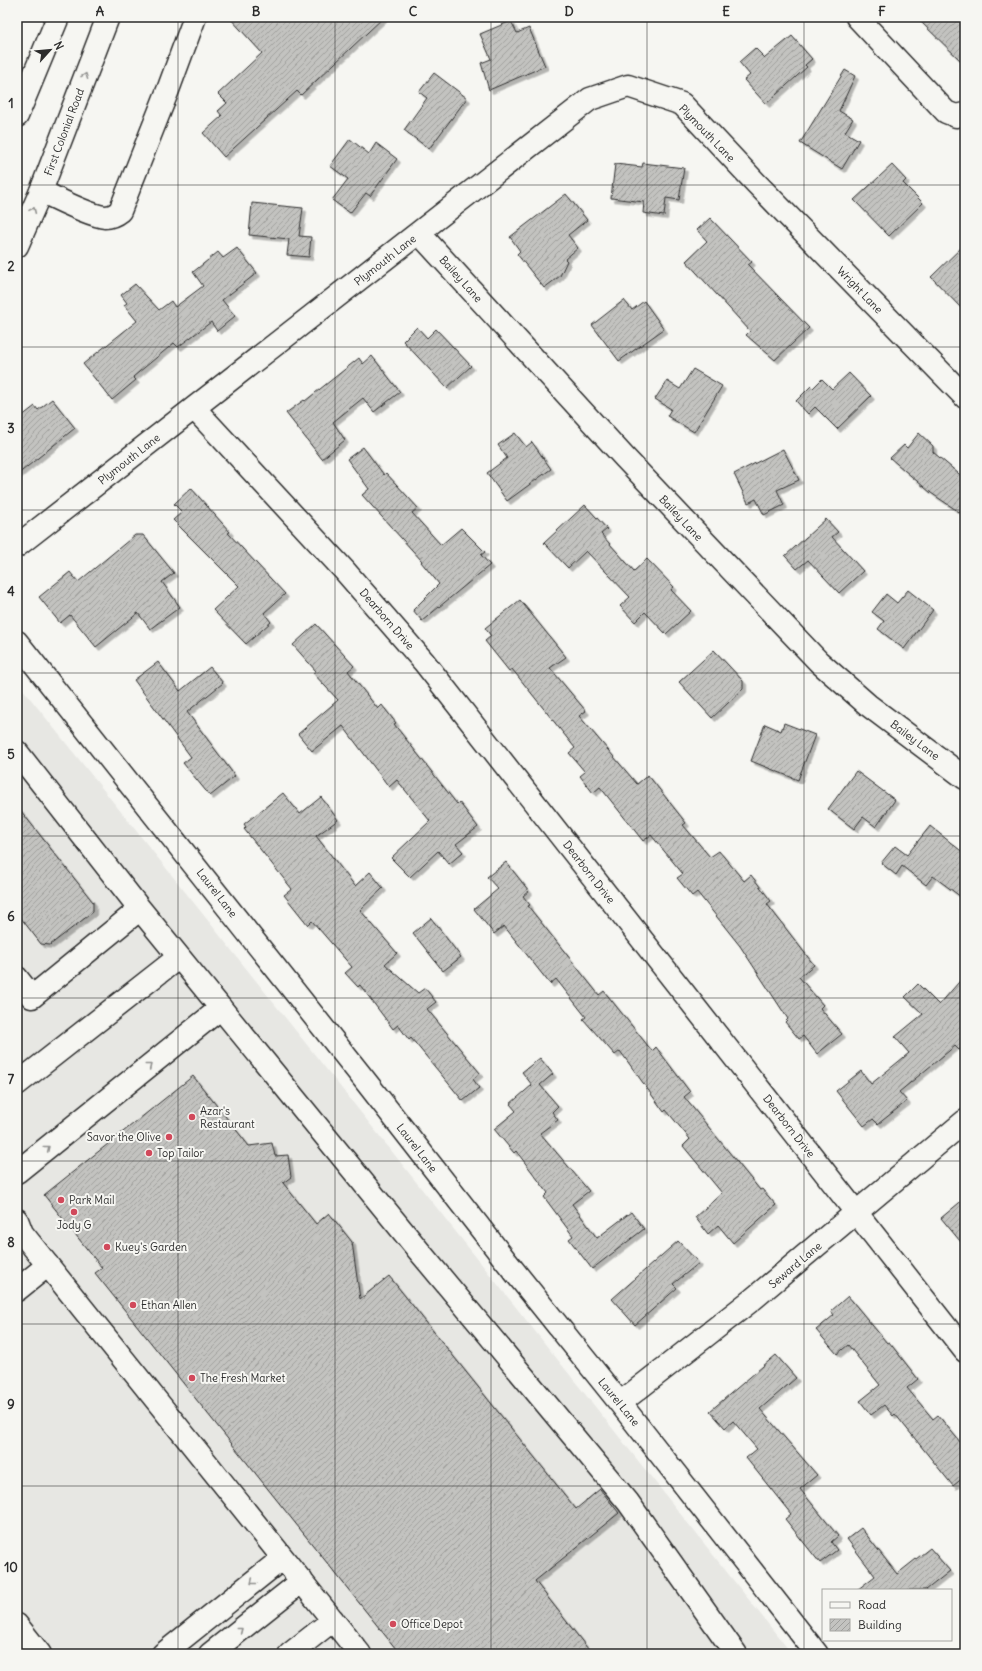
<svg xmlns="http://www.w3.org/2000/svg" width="982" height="1671" viewBox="0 0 982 1671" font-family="Delius,sans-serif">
	<defs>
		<pattern id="building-hatch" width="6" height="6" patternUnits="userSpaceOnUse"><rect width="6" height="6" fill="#c3c3c0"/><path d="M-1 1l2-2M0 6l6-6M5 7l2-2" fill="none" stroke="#9f9f9c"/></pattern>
		<filter id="shadow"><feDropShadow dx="3.5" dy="3.5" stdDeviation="0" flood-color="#0004"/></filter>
	</defs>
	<rect width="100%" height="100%" fill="#f6f6f2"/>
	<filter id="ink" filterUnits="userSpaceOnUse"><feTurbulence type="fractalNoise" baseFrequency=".025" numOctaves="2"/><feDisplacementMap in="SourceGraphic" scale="8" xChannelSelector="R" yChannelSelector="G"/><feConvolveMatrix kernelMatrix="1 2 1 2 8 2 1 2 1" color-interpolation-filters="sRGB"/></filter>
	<g filter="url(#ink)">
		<path fill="#e7e7e3" d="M 17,682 L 190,898 L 792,1654 L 17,1654 Z"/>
		<path fill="url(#building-hatch)" stroke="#2b2b2b" filter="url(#shadow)" d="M 229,17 L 384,17 L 301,95 L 297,91 L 224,157 L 203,133 L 222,116 L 218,111 L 227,103 L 218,94 L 262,53 Z
			M 916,17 L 965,17 L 965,65 Z
			M 511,21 L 517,33 L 529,28 L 545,66 L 489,90 L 481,63 L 491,59 L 480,34 Z
			M 792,36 L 812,59 L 805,65 L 807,67 L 766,104 L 744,80 L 750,75 L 739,62 L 755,48 L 765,58 Z
			M 845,70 L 855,76 L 839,111 L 853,119 L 845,132 L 859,140 L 842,169 L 800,143 Z
			M 434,73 L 467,98 L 429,149 L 404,130 L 427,98 L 419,92 Z
			M 350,139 L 369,154 L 376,143 L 397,159 L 370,196 L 366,193 L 350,213 L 332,200 L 348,179 L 330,166 Z
			M 643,163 L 684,168 L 679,200 L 666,198 L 664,216 L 643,213 L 644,202 L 611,198 L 615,164 L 642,167 Z
			M 892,165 L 906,180 L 903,183 L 923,203 L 889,236 L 854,200 Z
			M 566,194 L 587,220 L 568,235 L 578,248 L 565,259 L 567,261 L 560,276 L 544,288 L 517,254 L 520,251 L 510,237 Z
			M 252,203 L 303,208 L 299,236 L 311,237 L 309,257 L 287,255 L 289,239 L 249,235 Z
			M 710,218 L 752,262 L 748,265 L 809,328 L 775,360 L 746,335 L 750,331 L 686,261 L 707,241 L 697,230 Z
			M 965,244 L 965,312 L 931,277 Z
			M 237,248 L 257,273 L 222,300 L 235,316 L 217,331 L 211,322 L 178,347 L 174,343 L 133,377 L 136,380 L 112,400 L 83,364 L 137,321 L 124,305 L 127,303 L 121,295 L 135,284 L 159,310 L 171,301 L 175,307 L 203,286 L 193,272 L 218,252 L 223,258 Z
			M 624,300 L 632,310 L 644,301 L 664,329 L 619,361 L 592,325 Z
			M 417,327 L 427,338 L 436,329 L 471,366 L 447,388 L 403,341 Z
			M 372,356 L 400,392 L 374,412 L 363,398 L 333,422 L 345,440 L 322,459 L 286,413 L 304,400 L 305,401 L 359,358 L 363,364 Z
			M 693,369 L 722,386 L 694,432 L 667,416 L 671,409 L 655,399 L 667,381 L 680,389 Z
			M 849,373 L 871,396 L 837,429 L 815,407 L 808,414 L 796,401 L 811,386 L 813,388 L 822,379 L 832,389 Z
			M 52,399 L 75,428 L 17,475 L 17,420 L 35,406 L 38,410 Z
			M 515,433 L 526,447 L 532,442 L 551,469 L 507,501 L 487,473 L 507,458 L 498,445 Z
			M 919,433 L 933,446 L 933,452 L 965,479 L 965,516 L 931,493 L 890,458 L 904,445 L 907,448 Z
			M 363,447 L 384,475 L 386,473 L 418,508 L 412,513 L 441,545 L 461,528 L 485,552 L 481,555 L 490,565 L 422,621 L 413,610 L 439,584 L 421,562 L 422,561 L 362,495 L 369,489 L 347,459 Z
			M 783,449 L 799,480 L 777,490 L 784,505 L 764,515 L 756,499 L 748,503 L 734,474 Z
			M 191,488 L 230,532 L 228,533 L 285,594 L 264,613 L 271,622 L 246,644 L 213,610 L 239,586 L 173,520 L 182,512 L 174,504 Z
			M 585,505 L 607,529 L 601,534 L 634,571 L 647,559 L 674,587 L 671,590 L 691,611 L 666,634 L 645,612 L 635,622 L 620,606 L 630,597 L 586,551 L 568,568 L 544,543 Z
			M 826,519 L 838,532 L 832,537 L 863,571 L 839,593 L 808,560 L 797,569 L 785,556 Z
			M 135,535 L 143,535 L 174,573 L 162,582 L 180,607 L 150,629 L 138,613 L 96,647 L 70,615 L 60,623 L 39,597 L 70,572 L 78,582 Z
			M 908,590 L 933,610 L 904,649 L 878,629 L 884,621 L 872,612 L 886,594 L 897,603 Z
			M 520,600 L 566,657 L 550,668 L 586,711 L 579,716 L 637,784 L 648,775 L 686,823 L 683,825 L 710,857 L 719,851 L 744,881 L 751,875 L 771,901 L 767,904 L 814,965 L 799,977 L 823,1005 L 820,1008 L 842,1034 L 817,1054 L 803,1036 L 799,1039 L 785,1022 L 788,1019 L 740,946 L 697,892 L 692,896 L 677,878 L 683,874 L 651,835 L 643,841 L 600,787 L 593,793 L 580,776 L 585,772 L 569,753 L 575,748 L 512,669 L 509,671 L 485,641 L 491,636 L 485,628 Z
			M 316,624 L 354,666 L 348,671 L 378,709 L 382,705 L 396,723 L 394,724 L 457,804 L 459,802 L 478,827 L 456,844 L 463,852 L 449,864 L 438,851 L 410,877 L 391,858 L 430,821 L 397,780 L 389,787 L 343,726 L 312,751 L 298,734 L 338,700 L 313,673 L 316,671 L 293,645 Z
			M 714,650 L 743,681 L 743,689 L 712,718 L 679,682 Z
			M 158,662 L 180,691 L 210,667 L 223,683 L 187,712 L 235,776 L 210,796 L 183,763 L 191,757 L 134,680 Z
			M 784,723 L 815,735 L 798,780 L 751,761 L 765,724 L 781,731 Z
			M 856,771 L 895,800 L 876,827 L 863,817 L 854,829 L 828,809 Z
			M 283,793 L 300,814 L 321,797 L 338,820 L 316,836 L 355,886 L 370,872 L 383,888 L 360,910 L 397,953 L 385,964 L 418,993 L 425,988 L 436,1002 L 427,1009 L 480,1073 L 473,1079 L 479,1088 L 463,1101 L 411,1038 L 409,1040 L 398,1025 L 393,1029 L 360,985 L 358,987 L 345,973 L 352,967 L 312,921 L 308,925 L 284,895 L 292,889 L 244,829 L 246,827 L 244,824 Z
			M 17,806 L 93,902 L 93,912 L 50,945 L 41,944 L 17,913 Z
			M 930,826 L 965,854 L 965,900 L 933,876 L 926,885 L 902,866 L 896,875 L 881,863 L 895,846 L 907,855 Z
			M 506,862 L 529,891 L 523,896 L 530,905 L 528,906 L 599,995 L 604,991 L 652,1051 L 656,1047 L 690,1092 L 684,1097 L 760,1190 L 762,1189 L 776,1205 L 733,1243 L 718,1225 L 708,1234 L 695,1217 L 722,1193 L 683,1146 L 690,1139 L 666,1110 L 664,1112 L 620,1051 L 615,1055 L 583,1019 L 586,1017 L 556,979 L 550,984 L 504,926 L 494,934 L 474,909 L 498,889 L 487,877 Z
			M 431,918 L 461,957 L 443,971 L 413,933 Z
			M 965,975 L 965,1045 L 959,1050 L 955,1046 L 899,1092 L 907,1101 L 878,1124 L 873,1119 L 864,1126 L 836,1091 L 861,1071 L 871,1084 L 909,1053 L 895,1037 L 923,1014 L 905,997 L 918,984 L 939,1005 Z
			M 540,1058 L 553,1074 L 540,1085 L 558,1106 L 552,1112 L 558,1120 L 540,1133 L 589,1191 L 572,1204 L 597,1238 L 631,1212 L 644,1229 L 592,1269 L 569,1239 L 573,1236 L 544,1197 L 548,1193 L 516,1151 L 514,1153 L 494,1129 L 516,1111 L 510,1104 L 532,1085 L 522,1072 Z
			M 193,1076 L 249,1146 L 272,1143 L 275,1156 L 288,1155 L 291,1177 L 283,1183 L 316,1224 L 329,1213 L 352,1242 L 360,1299 L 389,1276 L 576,1509 L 600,1489 L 619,1513 L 535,1581 L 592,1654 L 400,1654 L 95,1273 L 102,1268 L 44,1195 Z
			M 965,1198 L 965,1247 L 941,1218 Z
			M 678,1241 L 699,1263 L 673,1284 L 677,1288 L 635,1325 L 612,1299 Z
			M 848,1296 L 887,1343 L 889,1342 L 918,1379 L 907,1388 L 933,1419 L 938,1415 L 965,1448 L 965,1476 L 953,1486 L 895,1414 L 893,1416 L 884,1405 L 871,1415 L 860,1401 L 880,1385 L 848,1345 L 837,1354 L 816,1330 L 834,1315 L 831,1311 Z
			M 776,1355 L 796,1378 L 760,1409 L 817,1475 L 800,1489 L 838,1536 L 831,1542 L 837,1550 L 820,1563 L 785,1519 L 791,1514 L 746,1458 L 757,1449 L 733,1421 L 725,1428 L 710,1411 Z
			M 861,1528 L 897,1574 L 930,1548 L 950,1571 L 926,1590 L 857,1590 L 875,1576 L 847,1539 Z"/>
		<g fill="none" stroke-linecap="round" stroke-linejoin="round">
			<g stroke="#2b2b2b" stroke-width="25">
				<path id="minor" d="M 857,17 L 946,112 L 956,116 L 965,114
					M 41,191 C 55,198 92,216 105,217 C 111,217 115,215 120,211 L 168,90 L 195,17
					M 419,233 L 625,458 L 819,662 L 868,705 L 965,778
					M 194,408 L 344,570 L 424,662 L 965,1351
					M 17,546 L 590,99 L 628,86 L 682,104 L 756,183 L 965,397
					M 17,642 L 367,1083 L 506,1261 L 620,1403 L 817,1654
					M 17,752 L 140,909 L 32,997 L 17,978
					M 140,909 L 419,1251 L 628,1502 L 736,1654
					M 17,1084 L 179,957
					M 17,1172 L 221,1008
					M 17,1220 L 22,1233 L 360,1654
					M 17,1290 L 48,1265
					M 620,1403 L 753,1299 L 965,1121
					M 17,1625 L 40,1654
					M 163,1654 L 283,1558
					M 210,1654 L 302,1581
					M 290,1654 L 333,1620"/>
			</g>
			<g stroke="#2b2b2b" stroke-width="25">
				<path id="major" d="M 17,116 L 58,17
					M 17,246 L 41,191 L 108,17"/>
			</g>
			<use href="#minor" stroke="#f6f6f2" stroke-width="22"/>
			<use href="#major" stroke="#f6f6f2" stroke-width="22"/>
		</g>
		<defs><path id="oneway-chevron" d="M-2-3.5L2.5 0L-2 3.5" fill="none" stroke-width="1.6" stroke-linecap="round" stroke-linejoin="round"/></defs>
		<g stroke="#90908e">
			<use href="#oneway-chevron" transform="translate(85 76) rotate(-69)"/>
			<use href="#oneway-chevron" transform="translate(33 210) rotate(-66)"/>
			<use href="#oneway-chevron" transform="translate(149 1066) rotate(-39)"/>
			<use href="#oneway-chevron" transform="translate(47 1148) rotate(-39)"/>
			<use href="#oneway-chevron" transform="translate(253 1582) rotate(141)"/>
			<use href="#oneway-chevron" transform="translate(240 1630) rotate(-38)"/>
		</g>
	</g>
	<path fill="none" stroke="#2b2b2b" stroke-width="1" stroke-opacity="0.55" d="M 178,17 L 178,1654M 335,17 L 335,1654M 491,17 L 491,1654M 647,17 L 647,1654M 804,17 L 804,1654M 17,185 L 965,185M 17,347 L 965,347M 17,510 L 965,510M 17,673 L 965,673M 17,836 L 965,836M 17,998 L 965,998M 17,1161 L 965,1161M 17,1324 L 965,1324M 17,1486 L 965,1486"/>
	<g fill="#d1495b" stroke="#f6f6f2" stroke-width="1.5">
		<circle cx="192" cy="1117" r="4"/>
		<circle cx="169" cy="1137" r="4"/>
		<circle cx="149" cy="1153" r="4"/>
		<circle cx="61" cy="1200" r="4"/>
		<circle cx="74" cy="1212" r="4"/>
		<circle cx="107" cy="1247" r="4"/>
		<circle cx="133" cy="1305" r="4"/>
		<circle cx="192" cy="1378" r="4"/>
		<circle cx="393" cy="1624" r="4"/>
	</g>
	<g text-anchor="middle" stroke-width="4" stroke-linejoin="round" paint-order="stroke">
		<g font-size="11" fill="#2b2b2b" stroke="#f6f6f2">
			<text transform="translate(64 132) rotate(-69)" y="4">First Colonial Road</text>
			<text transform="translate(707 133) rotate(46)" y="4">Plymouth Lane</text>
			<text transform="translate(385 260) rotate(-38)" y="4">Plymouth Lane</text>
			<text transform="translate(461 279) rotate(48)" y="4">Bailey Lane</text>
			<text transform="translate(860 290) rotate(46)" y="4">Wright Lane</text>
			<text transform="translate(129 459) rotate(-38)" y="4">Plymouth Lane</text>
			<text transform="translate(681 518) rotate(47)" y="4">Bailey Lane</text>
			<text transform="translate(387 619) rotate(49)" y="4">Dearborn Drive</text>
			<text transform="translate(915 740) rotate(37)" y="4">Bailey Lane</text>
			<text transform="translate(589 872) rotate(52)" y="4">Dearborn Drive</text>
			<text transform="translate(217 893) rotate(52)" y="4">Laurel Lane</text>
			<text transform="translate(789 1126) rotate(52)" y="4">Dearborn Drive</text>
			<text transform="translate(417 1148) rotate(52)" y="4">Laurel Lane</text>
			<text transform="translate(795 1265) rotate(-40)" y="4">Seward Lane</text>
			<text transform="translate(619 1402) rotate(51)" y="4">Laurel Lane</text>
		</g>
		<g font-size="11" fill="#2b2b2b" stroke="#f6f6f2" text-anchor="start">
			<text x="200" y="1115">Azar's<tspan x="200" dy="13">Restaurant</tspan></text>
			<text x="161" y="1141" text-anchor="end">Savor the Olive</text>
			<text x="157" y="1157">Top Tailor</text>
			<text x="69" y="1204">Park Mail</text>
			<text x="74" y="1229" text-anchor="middle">Jody G</text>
			<text x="115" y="1251">Kuey's Garden</text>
			<text x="141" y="1309">Ethan Allen</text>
			<text x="200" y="1382">The Fresh Market</text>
			<text x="401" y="1628">Office Depot</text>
		</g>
	</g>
	<rect width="982" height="1671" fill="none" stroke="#f6f6f2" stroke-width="44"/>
	<rect x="822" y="1589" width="130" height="52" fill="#f6f6f2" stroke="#a5a5a2"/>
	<rect x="830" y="1602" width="20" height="6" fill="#f6f6f2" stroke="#a5a5a2"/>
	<text x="858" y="1609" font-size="12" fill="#2b2b2b">Road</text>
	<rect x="830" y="1619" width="20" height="12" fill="url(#building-hatch)" stroke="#a5a5a2"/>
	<text x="858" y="1629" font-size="12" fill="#2b2b2b">Building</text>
	<g transform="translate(50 50) rotate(63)" stroke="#f6f6f2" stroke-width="3" paint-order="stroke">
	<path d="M0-3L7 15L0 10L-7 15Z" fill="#2b2b2b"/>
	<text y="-6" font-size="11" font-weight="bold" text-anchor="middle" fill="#2b2b2b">N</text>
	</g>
	<rect x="22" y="22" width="938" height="1627" fill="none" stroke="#2b2b2b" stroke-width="1.5"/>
	<g font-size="13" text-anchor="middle" font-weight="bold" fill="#2b2b2b">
		<text x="100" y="16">A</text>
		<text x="256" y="16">B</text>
		<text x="413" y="16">C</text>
		<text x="569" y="16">D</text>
		<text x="726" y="16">E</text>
		<text x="882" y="16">F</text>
		<text x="11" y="108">1</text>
		<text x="11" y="271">2</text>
		<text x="11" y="433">3</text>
		<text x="11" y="596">4</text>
		<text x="11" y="759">5</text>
		<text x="11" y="921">6</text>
		<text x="11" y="1084">7</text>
		<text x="11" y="1247">8</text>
		<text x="11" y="1409">9</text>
		<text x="11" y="1572">10</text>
	</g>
</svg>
